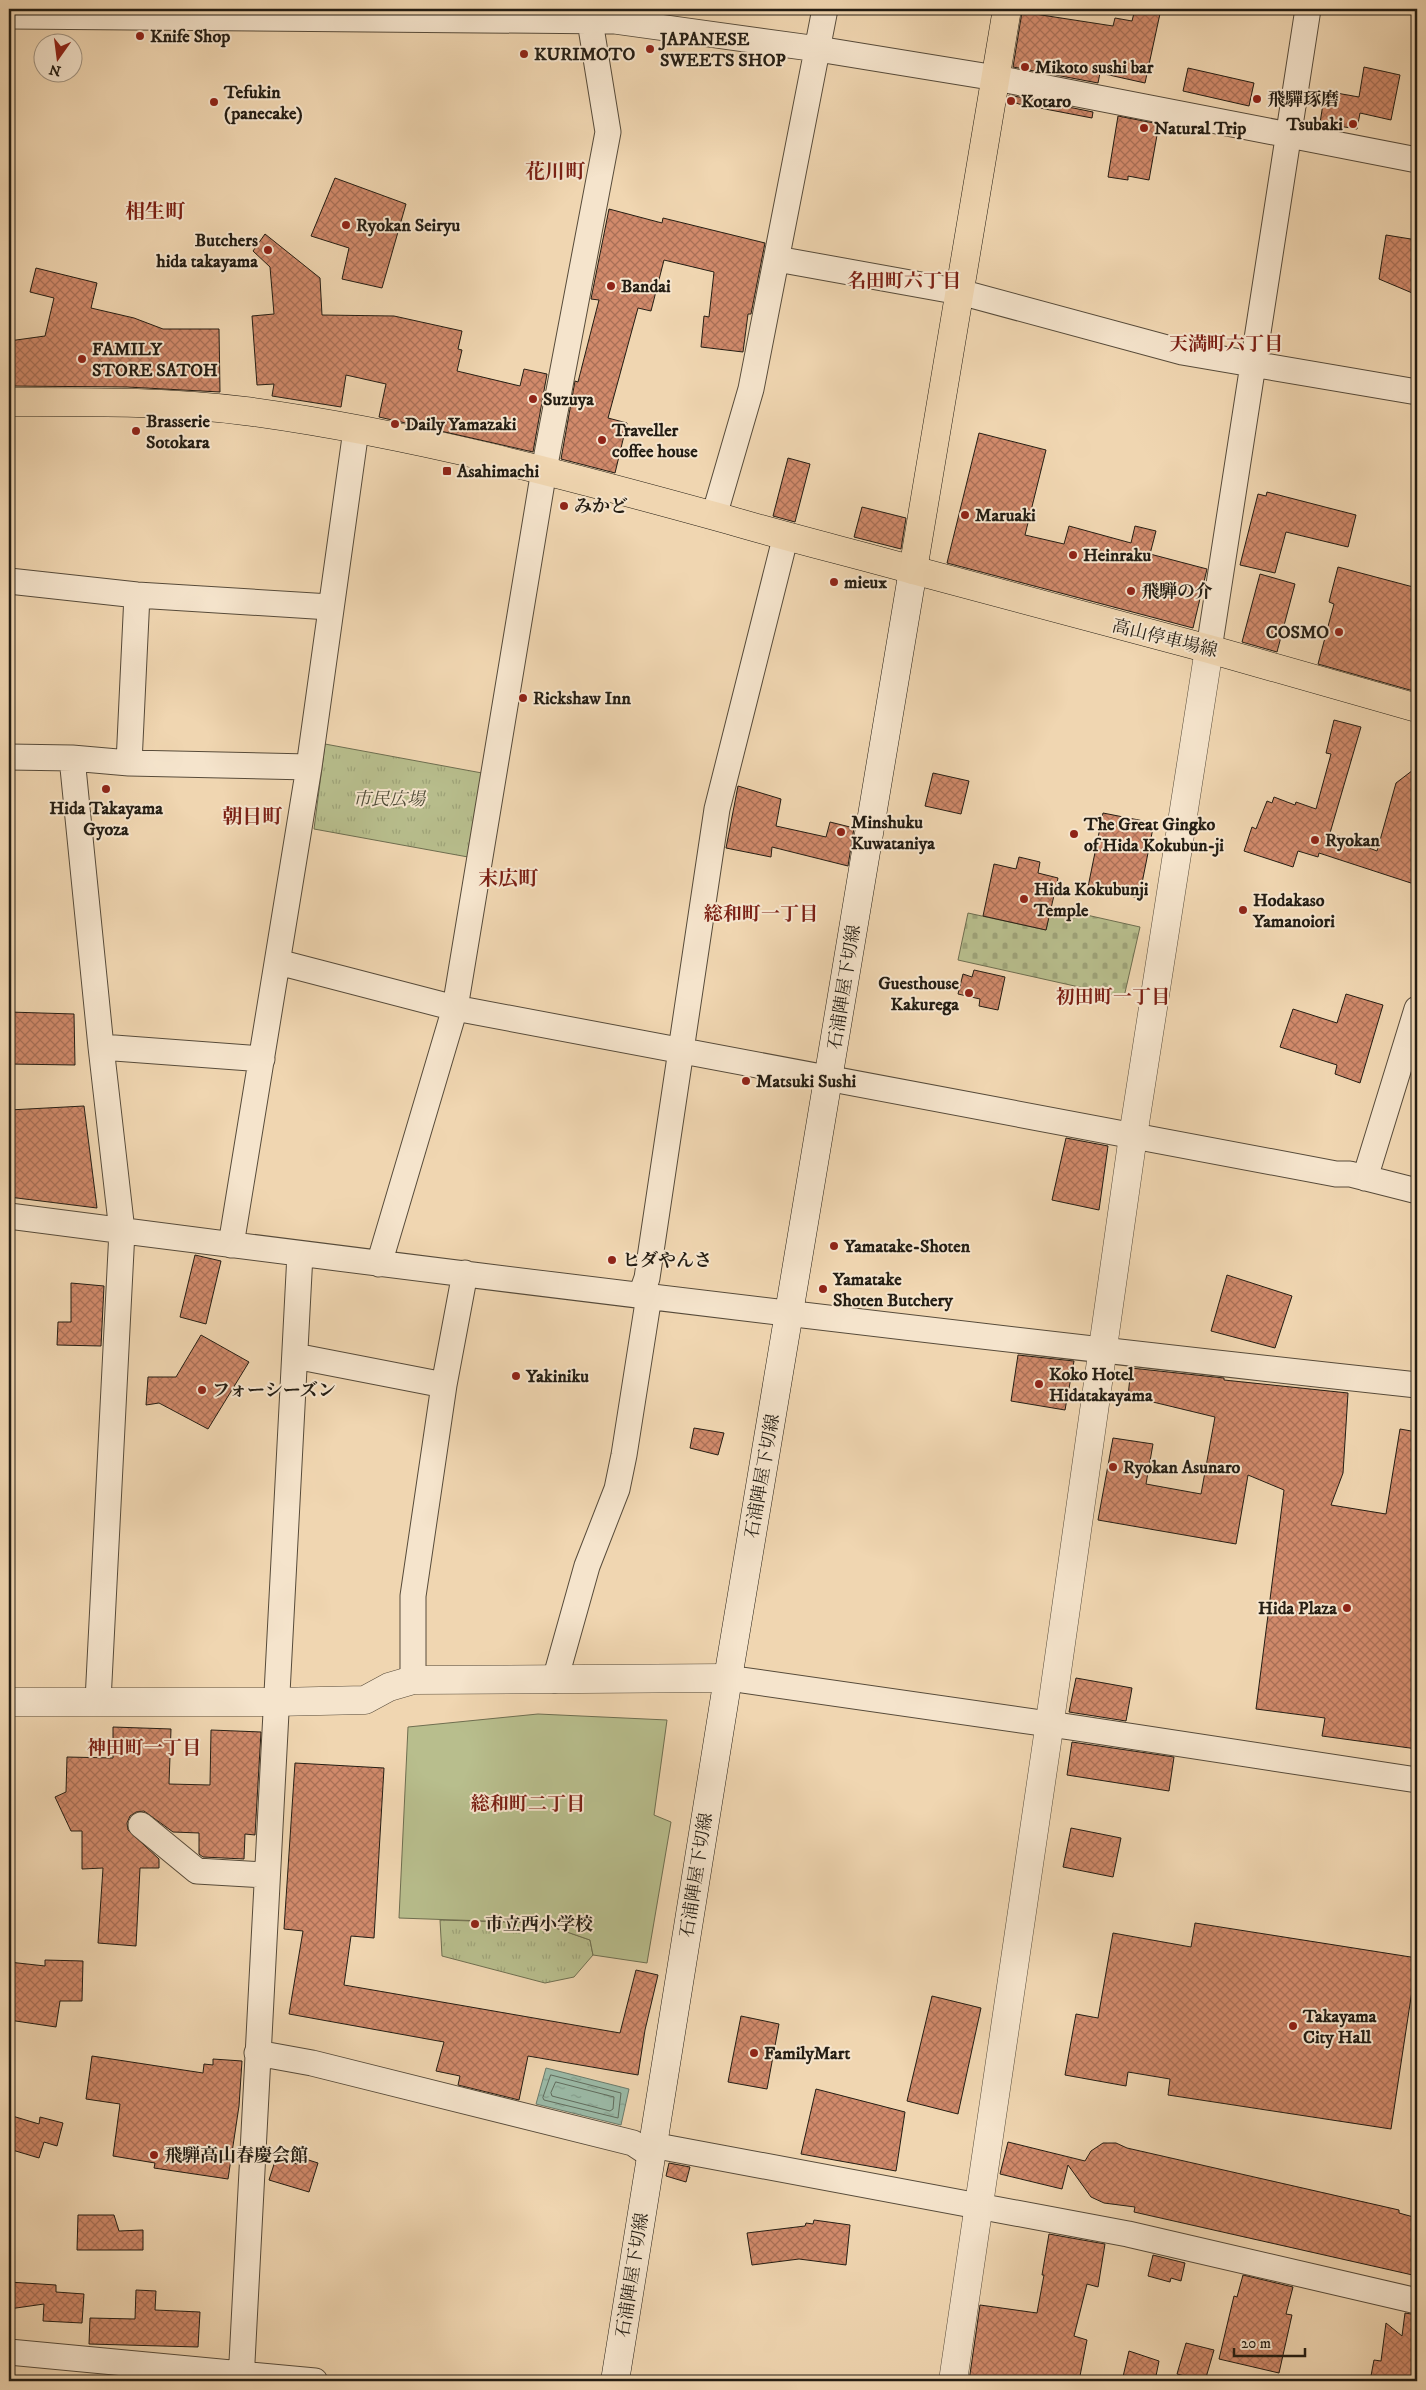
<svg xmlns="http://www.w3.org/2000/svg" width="1426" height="2390" viewBox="0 0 1426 2390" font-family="'IM FELL DW Pica','Noto Serif JP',serif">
	<defs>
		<pattern id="cemetery-stones" width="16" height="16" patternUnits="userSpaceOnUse" patternTransform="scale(1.25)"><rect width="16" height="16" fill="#b8be8d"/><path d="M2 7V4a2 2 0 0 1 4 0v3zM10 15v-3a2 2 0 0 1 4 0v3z" fill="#9ea379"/></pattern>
		<pattern id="park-tufts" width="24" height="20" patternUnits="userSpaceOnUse" patternTransform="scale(1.25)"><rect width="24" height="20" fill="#b8be8d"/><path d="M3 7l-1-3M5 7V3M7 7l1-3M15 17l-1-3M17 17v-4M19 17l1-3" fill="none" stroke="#9ea379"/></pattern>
		<pattern id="water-ripples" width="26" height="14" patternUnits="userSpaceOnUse" patternTransform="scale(1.25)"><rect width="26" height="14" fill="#9bbaa7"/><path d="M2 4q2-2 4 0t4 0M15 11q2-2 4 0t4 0" fill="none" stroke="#859f8f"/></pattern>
		<pattern id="building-cross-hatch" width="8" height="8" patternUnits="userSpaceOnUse" patternTransform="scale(1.25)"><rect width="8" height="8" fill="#d18a6b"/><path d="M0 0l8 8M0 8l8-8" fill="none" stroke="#a97057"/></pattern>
	</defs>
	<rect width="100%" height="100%" fill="#f0d6b1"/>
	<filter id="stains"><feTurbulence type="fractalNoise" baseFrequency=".004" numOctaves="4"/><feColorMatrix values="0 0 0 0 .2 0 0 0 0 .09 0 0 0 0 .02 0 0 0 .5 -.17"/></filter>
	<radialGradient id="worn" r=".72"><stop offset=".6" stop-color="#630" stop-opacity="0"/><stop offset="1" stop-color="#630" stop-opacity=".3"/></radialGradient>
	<path fill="url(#cemetery-stones)" stroke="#6e6e50" d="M 1051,907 L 1140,927 L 1124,997 L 958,960 L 968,913 L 1046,930 Z"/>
	<path fill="url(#park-tufts)" stroke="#6e6e50" d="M 325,744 L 482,773 L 468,857 L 314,829 Z
		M 440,1920 L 541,1923 L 590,1940 L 593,1955 L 574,1977 L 545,1983 L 442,1956 Z"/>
	<path fill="#b8be8d" stroke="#6e6e50" d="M 538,1714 L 667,1720 L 654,1815 L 671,1822 L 647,1963 L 593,1955 L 590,1940 L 541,1923 L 399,1918 L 408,1727 Z"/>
	<path fill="url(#water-ripples)" stroke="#6b7b6c" d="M 546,2068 L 629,2089 L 621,2125 L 536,2104 Z"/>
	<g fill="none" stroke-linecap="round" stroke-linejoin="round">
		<path stroke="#606c5d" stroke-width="1" d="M 551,2075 L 621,2093 L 618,2118 L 544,2100 L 543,2098 Z
			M 556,2082 L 614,2097 L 613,2109 L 610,2111 L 552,2096 L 551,2093 Z"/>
	</g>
	<path fill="url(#building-cross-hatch)" stroke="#241d13" d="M 1135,9 L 1161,9 L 1145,83 L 1100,73 L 1098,83 L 1013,67 L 1022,12 L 1113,26 L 1115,18 L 1132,21 Z
		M 1364,67 L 1400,75 L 1391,120 L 1360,113 L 1357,129 L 1320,123 L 1325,91 L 1359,97 Z
		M 1188,68 L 1254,83 L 1249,106 L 1183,91 Z
		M 1009,95 L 1093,112 L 1092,118 L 1019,104 L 1008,100 Z
		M 1118,116 L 1159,124 L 1149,180 L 1128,176 L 1128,180 L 1108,177 Z
		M 335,178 L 406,204 L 382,288 L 342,279 L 349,248 L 311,236 Z
		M 609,209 L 662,223 L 663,218 L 765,243 L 751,314 L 748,314 L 743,352 L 701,347 L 704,316 L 709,317 L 714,272 L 664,260 L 651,311 L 638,308 L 608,418 L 627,423 L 615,473 L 561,459 L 575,381 L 578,382 L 599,300 L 591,299 Z
		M 265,234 L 320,278 L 322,315 L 394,316 L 462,331 L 458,349 L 462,350 L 457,371 L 520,386 L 524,369 L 547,374 L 533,452 L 379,417 L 386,384 L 346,375 L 341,407 L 272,396 L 274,384 L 257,385 L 252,316 L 274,314 L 270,267 L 253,251 Z
		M 1386,235 L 1417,240 L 1417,295 L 1379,279 Z
		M 36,268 L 97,283 L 91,308 L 134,318 L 163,329 L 219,329 L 220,392 L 127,387 L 9,386 L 9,341 L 45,336 L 54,298 L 30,292 Z
		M 979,433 L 1046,450 L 1025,535 L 1064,544 L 1069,526 L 1131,543 L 1135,526 L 1156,531 L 1150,554 L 1207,569 L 1193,628 L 947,563 Z
		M 788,458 L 810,464 L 795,522 L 773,516 Z
		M 1267,492 L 1356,515 L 1348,547 L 1286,532 L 1275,573 L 1240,565 L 1258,494 L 1266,496 Z
		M 862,507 L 906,518 L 901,549 L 854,537 Z
		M 1338,567 L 1417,588 L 1417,692 L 1318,664 L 1334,604 L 1329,602 Z
		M 1260,574 L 1295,584 L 1277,652 L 1242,642 Z
		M 1334,720 L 1361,727 L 1330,833 L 1377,851 L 1396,783 L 1417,767 L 1417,885 L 1319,853 L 1318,857 L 1298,851 L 1293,867 L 1244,851 L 1252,827 L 1256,829 L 1267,801 L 1272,803 L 1274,797 L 1295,805 L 1296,802 L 1316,809 L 1331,754 L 1326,753 Z
		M 933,773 L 969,781 L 961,814 L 925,806 Z
		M 738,786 L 781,799 L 776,826 L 826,837 L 830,822 L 854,828 L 848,866 L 772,847 L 771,857 L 726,848 Z
		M 1103,813 L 1154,823 L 1139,898 L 1088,887 Z
		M 1019,857 L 1040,862 L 1038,873 L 1058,878 L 1046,930 L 983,916 L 994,864 L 1016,869 Z
		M 974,970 L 1005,977 L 998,1010 L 979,1006 L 980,999 L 958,994 L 963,974 L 972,977 Z
		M 1346,994 L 1383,1005 L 1360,1083 L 1335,1074 L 1337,1065 L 1280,1047 L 1293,1009 L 1337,1023 Z
		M 9,1012 L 74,1014 L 75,1065 L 9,1064 Z
		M 84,1106 L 97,1208 L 9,1197 L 9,1110 Z
		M 1066,1138 L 1108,1146 L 1099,1210 L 1052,1200 Z
		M 195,1255 L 221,1261 L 206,1324 L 180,1317 Z
		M 1227,1275 L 1292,1296 L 1275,1348 L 1211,1331 Z
		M 71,1283 L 104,1286 L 101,1346 L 57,1345 L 58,1322 L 71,1322 Z
		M 201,1335 L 249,1362 L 208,1429 L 159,1403 L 146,1405 L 148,1377 L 176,1377 Z
		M 1018,1355 L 1074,1361 L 1065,1410 L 1011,1401 Z
		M 1131,1368 L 1224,1378 L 1224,1380 L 1348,1393 L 1343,1473 L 1331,1505 L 1386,1514 L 1400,1429 L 1417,1432 L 1417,1749 L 1322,1736 L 1325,1718 L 1256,1709 L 1284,1490 L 1248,1475 L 1236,1544 L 1098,1520 L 1113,1438 L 1153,1444 L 1146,1484 L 1201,1494 L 1215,1417 L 1128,1396 Z
		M 694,1428 L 724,1433 L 718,1455 L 690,1448 Z
		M 1076,1678 L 1132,1688 L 1126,1721 L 1069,1712 Z
		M 113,1727 L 171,1729 L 169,1784 L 210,1785 L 211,1730 L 261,1732 L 255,1835 L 245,1834 L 244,1859 L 203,1857 L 199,1854 L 199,1833 L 173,1832 L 144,1811 L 136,1812 L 130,1816 L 127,1823 L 128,1830 L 159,1859 L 159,1868 L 140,1868 L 136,1946 L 98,1943 L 103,1868 L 82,1869 L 82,1831 L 71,1831 L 55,1797 L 66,1792 L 67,1757 L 113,1758 Z
		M 1072,1742 L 1174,1757 L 1169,1791 L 1067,1775 Z
		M 295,1763 L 384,1768 L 374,1938 L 351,1936 L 344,1985 L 620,2033 L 636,1970 L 658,1975 L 645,2030 L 638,2075 L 528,2056 L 519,2100 L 458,2085 L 460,2076 L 436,2071 L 444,2042 L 289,2014 L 303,1931 L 284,1929 Z
		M 1071,1828 L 1121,1838 L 1113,1877 L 1063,1867 Z
		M 1195,1923 L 1417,1958 L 1391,2129 L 1168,2095 L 1170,2079 L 1128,2072 L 1126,2086 L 1065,2075 L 1076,2014 L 1098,2018 L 1113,1933 L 1191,1947 Z
		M 45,1960 L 83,1961 L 82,2001 L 60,2001 L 56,2027 L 9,2020 L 9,1962 L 45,1966 Z
		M 932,1996 L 981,2008 L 958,2114 L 907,2101 Z
		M 741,2016 L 779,2024 L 767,2089 L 728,2082 Z
		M 92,2056 L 203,2073 L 204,2064 L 213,2065 L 213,2059 L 242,2061 L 239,2106 L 228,2179 L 154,2168 L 155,2163 L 113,2156 L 120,2104 L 86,2099 Z
		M 816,2089 L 905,2112 L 896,2171 L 801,2154 Z
		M 9,2115 L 39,2124 L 40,2117 L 63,2123 L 57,2146 L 44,2142 L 39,2158 L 9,2149 Z
		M 1008,2142 L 1085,2161 L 1091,2151 L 1103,2143 L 1116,2143 L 1127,2148 L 1399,2210 L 1399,2213 L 1417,2218 L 1417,2276 L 1134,2212 L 1135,2207 L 1104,2203 L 1091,2197 L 1068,2165 L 1062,2189 L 1000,2174 Z
		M 299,2157 L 318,2163 L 309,2192 L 269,2180 L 276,2158 L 297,2164 Z
		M 669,2163 L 690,2167 L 686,2182 L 666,2176 Z
		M 78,2215 L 114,2215 L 119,2231 L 143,2230 L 143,2250 L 77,2250 Z
		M 814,2220 L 850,2225 L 846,2265 L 799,2259 L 752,2265 L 747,2233 L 805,2226 L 806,2223 L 813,2224 Z
		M 1049,2234 L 1105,2244 L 1098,2287 L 1087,2284 L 1074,2336 L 1087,2340 L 1079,2381 L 969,2381 L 980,2305 L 1037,2313 L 1044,2275 L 1042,2275 Z
		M 1153,2255 L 1185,2263 L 1181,2281 L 1171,2278 L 1170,2282 L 1148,2276 Z
		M 1243,2275 L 1293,2287 L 1286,2314 L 1292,2315 L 1279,2373 L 1219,2359 L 1234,2296 L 1237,2297 Z
		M 9,2282 L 56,2285 L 56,2292 L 84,2294 L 82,2323 L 43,2321 L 44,2304 L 9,2309 Z
		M 136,2290 L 156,2291 L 155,2310 L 200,2312 L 198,2347 L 89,2344 L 90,2318 L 135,2319 Z
		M 1405,2313 L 1417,2315 L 1417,2381 L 1370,2381 L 1374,2360 L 1381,2361 L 1386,2323 L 1402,2336 Z
		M 1186,2343 L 1214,2350 L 1205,2381 L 1177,2374 Z
		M 1129,2351 L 1159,2361 L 1155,2381 L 1122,2381 Z"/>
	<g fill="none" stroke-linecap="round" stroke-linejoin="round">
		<g stroke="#574b3a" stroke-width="27">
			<path id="minor" d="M 9,16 L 615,21 L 818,49 L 996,78 L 1417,160
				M 777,259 L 960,292 L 1182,352 L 1417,392
				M 714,516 L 751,389 L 825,9
				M 9,581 L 137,595 L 330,607
				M 1209,649 L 1308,9
				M 9,757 L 72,758 L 129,763 L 309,767
				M 72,758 L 101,1047 L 122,1231 L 98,1701
				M 129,763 L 137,595
				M 278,962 L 455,1008 L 1336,1174 L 1350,1174 L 1417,1191
				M 101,1047 L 262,1059
				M 1365,1178 L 1417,1009
				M 9,1216 C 478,1277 947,1334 1417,1385
				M 231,1245 L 309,767 L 356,430
				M 379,1264 L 455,1008 L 544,470 L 608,132 L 588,9
				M 641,1295 L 647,1278 L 717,809 L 786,535
				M 295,1356 L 444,1385
				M 728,1678 L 1070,1727 L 1417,1780
				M 413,1680 L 413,1596 L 444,1385 L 465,1273
				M 555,1680 L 587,1566 L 617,1489 L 624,1455 L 649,1296
				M 141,1825 L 197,1871 L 266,1875
				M 257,2053 L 312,2063 L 633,2143 L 651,2155
				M 652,2145 L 1128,2234 L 1417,2301
				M 9,2352 L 315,2381
				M 241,2381 L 300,1254"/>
		</g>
		<g stroke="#574b3a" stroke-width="29">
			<path id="tertiary" d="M 9,1702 L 275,1702 L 365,1700 L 389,1687 L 413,1680 L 728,1678
				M 953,2381 L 1047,1742 L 1133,1136 L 1209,649"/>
		</g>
		<g stroke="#241d13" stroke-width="29">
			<path id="secondary" d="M 615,2381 L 728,1678 L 913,570"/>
		</g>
		<g stroke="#241d13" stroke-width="29">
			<path id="primary" d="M 913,570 L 1209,649 L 1417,708"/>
		</g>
		<g stroke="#241d13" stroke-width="29">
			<path id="trunk" d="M 9,402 C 88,402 166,401 245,411 C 409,433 570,476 729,520 C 790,538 852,553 913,570 L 1007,9"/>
		</g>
		<use href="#minor" stroke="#f5e4cc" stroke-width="25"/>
		<use href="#tertiary" stroke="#f5e4cc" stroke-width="28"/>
		<use href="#secondary" stroke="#f5e4cc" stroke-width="28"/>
		<use href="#primary" stroke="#f0d6b1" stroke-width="28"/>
		<use href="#trunk" stroke="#f0d6b1" stroke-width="28"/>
	</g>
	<g fill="#8f2418" stroke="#f5e4cc" stroke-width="2">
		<circle cx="140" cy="36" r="5"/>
		<circle cx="650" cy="49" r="5"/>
		<circle cx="524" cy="54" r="5"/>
		<circle cx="1025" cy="67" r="5"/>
		<circle cx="1257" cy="99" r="5"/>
		<circle cx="1011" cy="101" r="5"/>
		<circle cx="214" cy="102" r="5"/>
		<circle cx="1353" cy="124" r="5"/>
		<circle cx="1144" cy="128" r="5"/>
		<circle cx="346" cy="225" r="5"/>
		<circle cx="268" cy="250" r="5"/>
		<circle cx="611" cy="286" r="5"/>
		<circle cx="82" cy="359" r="5"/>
		<circle cx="533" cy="399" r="5"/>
		<circle cx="395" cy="424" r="5"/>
		<circle cx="136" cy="431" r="5"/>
		<circle cx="602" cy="440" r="5"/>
		<rect x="442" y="466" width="10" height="10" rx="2.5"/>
		<circle cx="564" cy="506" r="5"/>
		<circle cx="965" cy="515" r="5"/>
		<circle cx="1073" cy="555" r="5"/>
		<circle cx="834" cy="582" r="5"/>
		<circle cx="1131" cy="591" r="5"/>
		<circle cx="1339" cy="632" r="5"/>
		<circle cx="523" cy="698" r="5"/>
		<circle cx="106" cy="789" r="5"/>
		<circle cx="841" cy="832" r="5"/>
		<circle cx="1074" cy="834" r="5"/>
		<circle cx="1315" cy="840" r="5"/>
		<circle cx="1024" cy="899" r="5"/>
		<circle cx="1243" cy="910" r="5"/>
		<circle cx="969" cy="993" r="5"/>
		<circle cx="746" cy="1081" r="5"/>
		<circle cx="834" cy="1246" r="5"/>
		<circle cx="612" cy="1260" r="5"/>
		<circle cx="823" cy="1289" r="5"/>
		<circle cx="516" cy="1376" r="5"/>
		<circle cx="1039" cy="1384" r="5"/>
		<circle cx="202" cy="1390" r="5"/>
		<circle cx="1113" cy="1467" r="5"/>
		<circle cx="1347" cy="1608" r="5"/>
		<circle cx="475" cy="1924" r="5"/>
		<circle cx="1293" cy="2026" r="5"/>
		<circle cx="754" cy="2053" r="5"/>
		<circle cx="154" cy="2155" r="5"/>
	</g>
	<g text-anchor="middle" stroke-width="4" stroke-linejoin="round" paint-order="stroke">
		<g font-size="18" font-weight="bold" fill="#241d13" stroke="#f5e4cc" text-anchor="start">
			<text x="150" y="42">Knife Shop</text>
			<text x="660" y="45">JAPANESE<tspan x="660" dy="21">SWEETS SHOP</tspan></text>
			<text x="534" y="60">KURIMOTO</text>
			<text x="1035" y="73">Mikoto sushi bar</text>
			<text x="224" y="98">Tefukin<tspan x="224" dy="21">(panecake)</tspan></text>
			<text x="1267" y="105">飛驒琢磨</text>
			<text x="1021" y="107">Kotaro</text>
			<text x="1343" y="130" text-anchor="end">Tsubaki</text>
			<text x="1154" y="134">Natural Trip</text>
			<text x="356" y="231">Ryokan Seiryu</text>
			<text x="258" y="246" text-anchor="end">Butchers<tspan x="258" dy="21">hida takayama</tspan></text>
			<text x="621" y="292">Bandai</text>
			<text x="92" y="355">FAMILY<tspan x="92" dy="21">STORE SATOH</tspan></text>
			<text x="543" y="405">Suzuya</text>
			<text x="146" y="427">Brasserie<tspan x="146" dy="21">Sotokara</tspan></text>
			<text x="405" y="430">Daily Yamazaki</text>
			<text x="612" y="436">Traveller<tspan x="612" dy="21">coffee house</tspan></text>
			<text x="457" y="477">Asahimachi</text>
			<text x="574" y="512">みかど</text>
			<text x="975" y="521">Maruaki</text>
			<text x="1083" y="561">Heinraku</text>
			<text x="844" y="588">mieux</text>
			<text x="1141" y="597">飛騨の介</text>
			<text x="1329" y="638" text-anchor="end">COSMO</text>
			<text x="533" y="704">Rickshaw Inn</text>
			<text x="106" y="814" text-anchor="middle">Hida Takayama<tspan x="106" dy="21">Gyoza</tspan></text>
			<text x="851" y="828">Minshuku<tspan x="851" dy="21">Kuwataniya</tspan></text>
			<text x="1084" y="830">The Great Gingko<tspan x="1084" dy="21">of Hida Kokubun-ji</tspan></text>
			<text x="1325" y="846">Ryokan</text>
			<text x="1034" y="895">Hida Kokubunji<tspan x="1034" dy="21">Temple</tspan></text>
			<text x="1253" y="906">Hodakaso<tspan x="1253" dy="21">Yamanoiori</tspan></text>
			<text x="959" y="989" text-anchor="end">Guesthouse<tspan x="959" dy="21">Kakurega</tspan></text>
			<text x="756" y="1087">Matsuki Sushi</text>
			<text x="844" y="1252">Yamatake-Shoten</text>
			<text x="622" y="1266">ヒダやんさ</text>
			<text x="833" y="1285">Yamatake<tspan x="833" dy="21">Shoten Butchery</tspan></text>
			<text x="1049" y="1380">Koko Hotel<tspan x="1049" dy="21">Hidatakayama</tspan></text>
			<text x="526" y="1382">Yakiniku</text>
			<text x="212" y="1396">フォーシーズン</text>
			<text x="1123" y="1473">Ryokan Asunaro</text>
			<text x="1337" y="1614" text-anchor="end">Hida Plaza</text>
			<text x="485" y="1930">市立西小学校</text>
			<text x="1303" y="2022">Takayama<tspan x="1303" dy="21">City Hall</tspan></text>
			<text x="764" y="2059">FamilyMart</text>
			<text x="164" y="2161">飛騨高山春慶会館</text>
		</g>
		<g font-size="18" fill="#241d13" stroke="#f5e4cc">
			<text transform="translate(1165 638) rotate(14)" y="6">高山停車場線</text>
			<text transform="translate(844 987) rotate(-81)" y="6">石浦陣屋下切線</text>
			<text transform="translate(762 1476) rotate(-80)" y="6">石浦陣屋下切線</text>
			<text transform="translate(696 1875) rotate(-81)" y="6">石浦陣屋下切線</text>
			<text transform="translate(632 2275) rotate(-81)" y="6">石浦陣屋下切線</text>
		</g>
		<g font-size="18" font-style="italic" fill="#504d38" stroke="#f5e4cc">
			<text x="389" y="805">市民広場</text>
		</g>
		<g font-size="19" font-weight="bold" fill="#7a1f14" stroke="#f5e4cc">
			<text x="904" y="287">名田町六丁目</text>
			<text x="1226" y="350">天満町六丁目</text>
			<text x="761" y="920">総和町一丁目</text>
			<text x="1113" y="1003">初田町一丁目</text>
			<text x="144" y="1754">神田町一丁目</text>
			<text x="528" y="1810">総和町二丁目</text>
		</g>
		<g font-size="20" font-weight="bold" fill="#7a1f14" stroke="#f5e4cc">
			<text x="555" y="178">花川町</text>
			<text x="155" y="218">相生町</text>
			<text x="252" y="823">朝日町</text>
			<text x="508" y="885">末広町</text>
		</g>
	</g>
	<rect width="1426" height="2390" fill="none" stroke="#f0d6b1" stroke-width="30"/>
	<rect x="10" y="10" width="1406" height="2370" fill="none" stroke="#241d13" stroke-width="2.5"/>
	<rect x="15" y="15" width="1396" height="2360" fill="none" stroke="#241d13"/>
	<g transform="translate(58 58) rotate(194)"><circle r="24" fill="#f5e4cc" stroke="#a19482"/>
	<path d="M0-4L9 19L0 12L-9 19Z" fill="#8f2418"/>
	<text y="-8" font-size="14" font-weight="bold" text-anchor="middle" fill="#241d13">N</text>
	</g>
	<path d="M1234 2348v8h71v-8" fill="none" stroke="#241d13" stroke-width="2.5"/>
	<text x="1241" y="2348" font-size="15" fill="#241d13" stroke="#f5e4cc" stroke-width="4" paint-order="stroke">20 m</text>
	<rect width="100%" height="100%" filter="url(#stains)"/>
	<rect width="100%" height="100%" fill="url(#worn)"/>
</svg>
